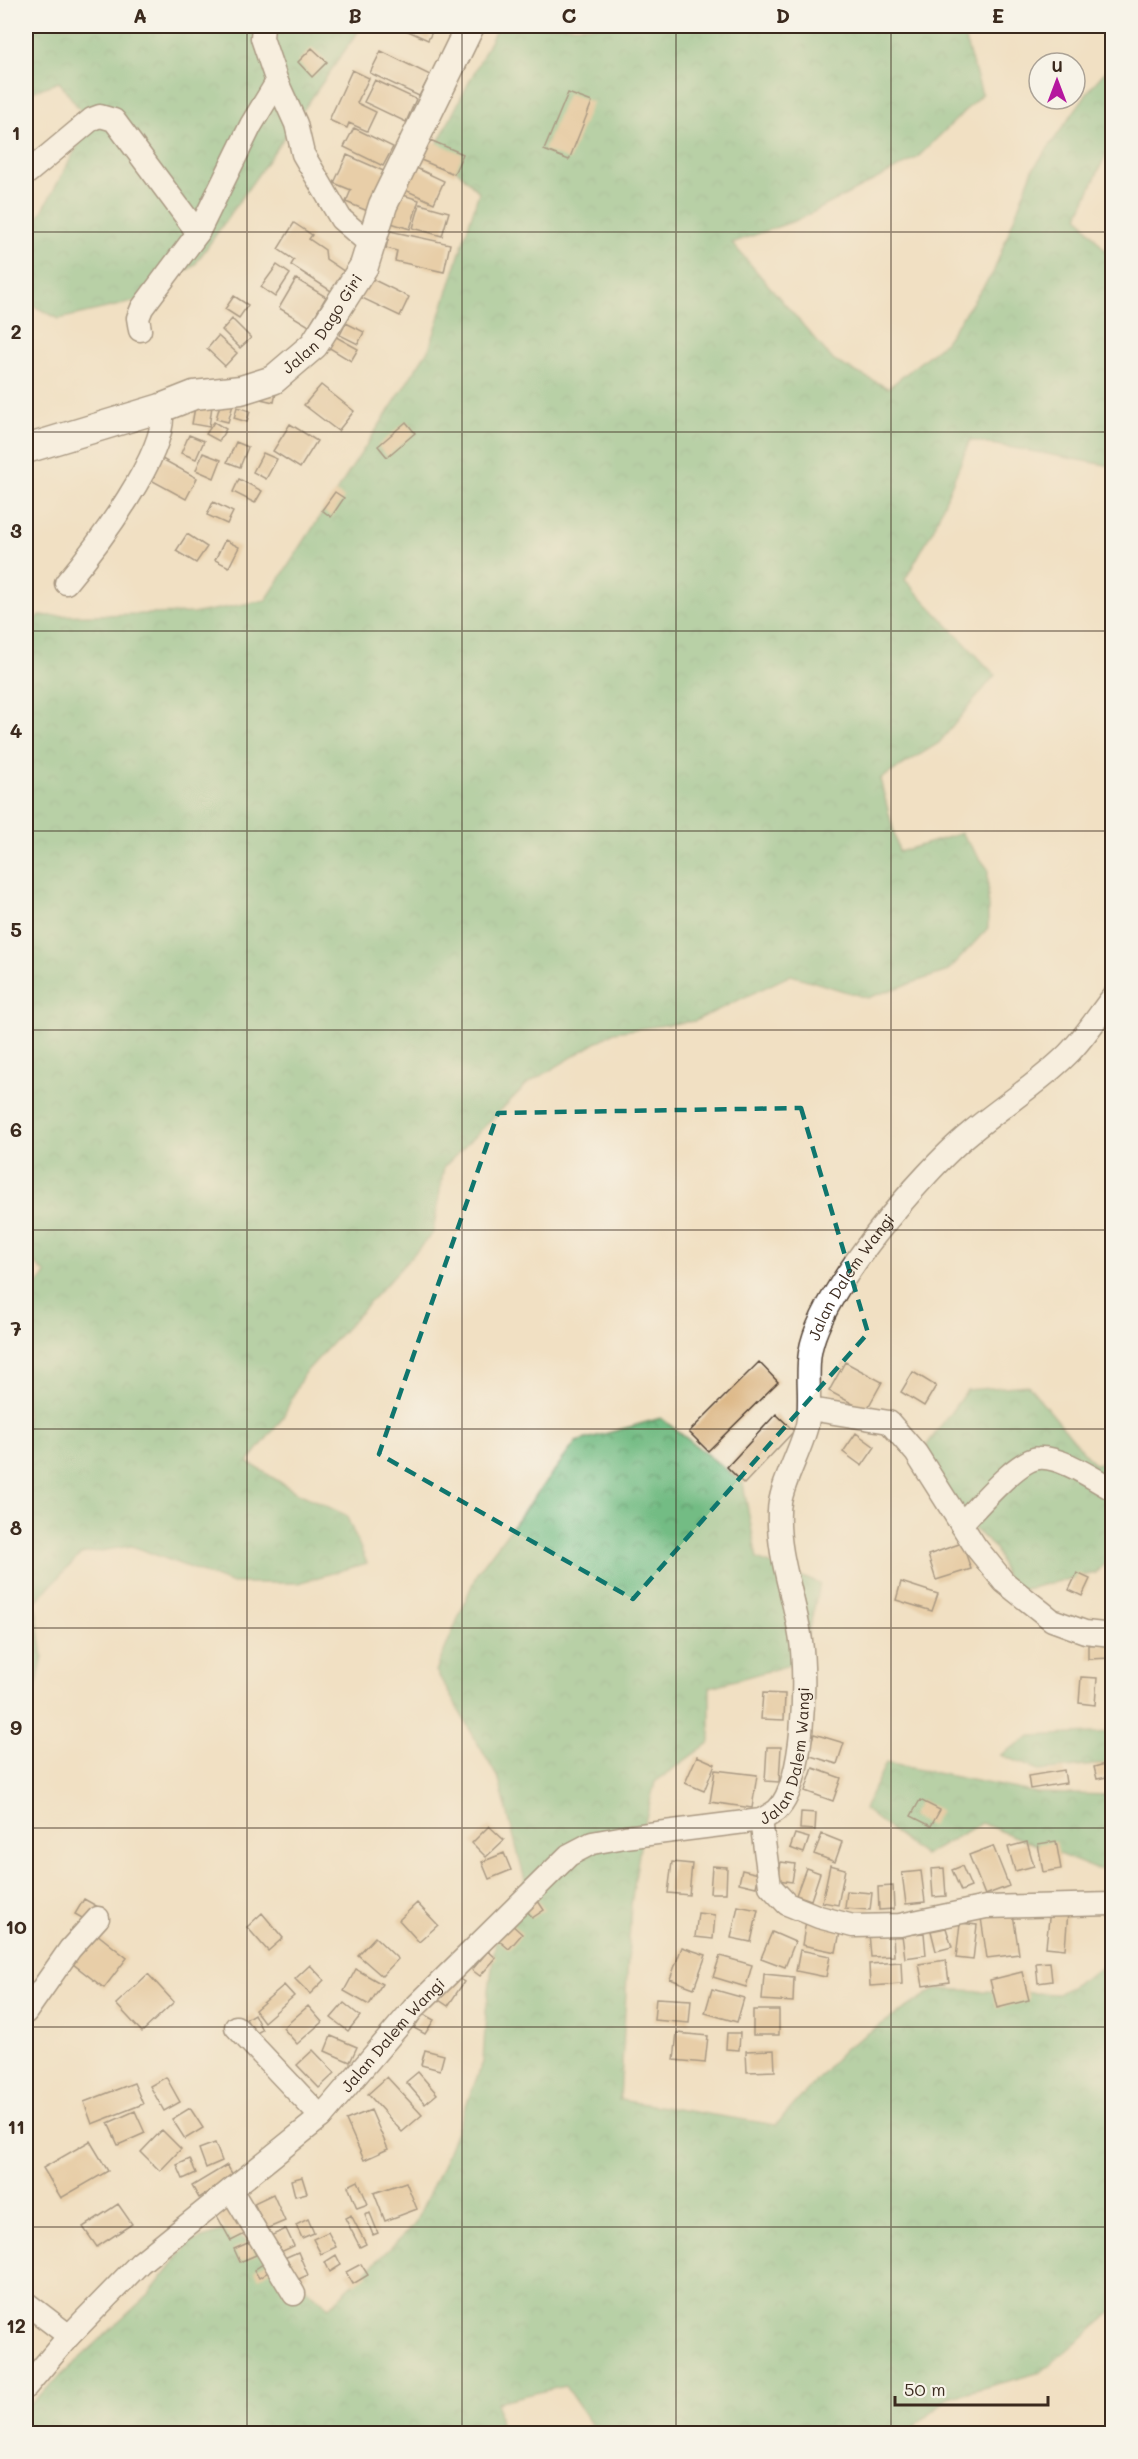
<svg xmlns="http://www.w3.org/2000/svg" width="1138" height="2459" viewBox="0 0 1138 2459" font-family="Mali,sans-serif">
	<defs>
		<pattern id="forest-crowns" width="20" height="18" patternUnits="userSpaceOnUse" patternTransform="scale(1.5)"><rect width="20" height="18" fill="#73bc84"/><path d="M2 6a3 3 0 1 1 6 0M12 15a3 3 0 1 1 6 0" fill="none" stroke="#60996b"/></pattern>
	</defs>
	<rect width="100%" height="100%" fill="#f7f3e8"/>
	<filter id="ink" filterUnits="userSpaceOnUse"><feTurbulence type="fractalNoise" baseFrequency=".0167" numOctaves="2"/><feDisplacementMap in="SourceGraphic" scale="12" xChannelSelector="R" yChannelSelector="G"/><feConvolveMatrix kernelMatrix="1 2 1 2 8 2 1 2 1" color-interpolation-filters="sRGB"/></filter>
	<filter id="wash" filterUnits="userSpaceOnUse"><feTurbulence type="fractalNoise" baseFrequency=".008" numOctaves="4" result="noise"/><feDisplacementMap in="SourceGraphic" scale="24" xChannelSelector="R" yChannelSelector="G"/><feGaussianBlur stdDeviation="1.35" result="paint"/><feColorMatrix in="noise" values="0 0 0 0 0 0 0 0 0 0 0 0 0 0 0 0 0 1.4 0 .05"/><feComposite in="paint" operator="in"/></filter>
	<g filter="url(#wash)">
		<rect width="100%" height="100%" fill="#f1e0c3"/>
		<path fill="url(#forest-crowns)" stroke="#577351" stroke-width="1.5" d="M 26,26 L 362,26 L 194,266 L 137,301 L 59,319 L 26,302 L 26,241 L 90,123 L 59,82 L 26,94 Z
			M 498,26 L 929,26 L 964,36 L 982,94 L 917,158 L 800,219 L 732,243 L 834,361 L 888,388 L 944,343 L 993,273 L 1033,169 L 1093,85 L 1112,64 L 1112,141 L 1078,216 L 1107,253 L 1112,253 L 1112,466 L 970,440 L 934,528 L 905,580 L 995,675 L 939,743 L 880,779 L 899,852 L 961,833 L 988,869 L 988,928 L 948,971 L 867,998 L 791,975 L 695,1021 L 614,1032 L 527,1084 L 444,1167 L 433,1233 L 303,1375 L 282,1419 L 248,1462 L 294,1491 L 346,1515 L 367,1563 L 298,1583 L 230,1583 L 132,1546 L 81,1554 L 35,1602 L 43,1657 L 29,1717 L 26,1717 L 26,1298 L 46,1274 L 26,1255 L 26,630 L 38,616 L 197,613 L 266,600 L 430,347 L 479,192 L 435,148 Z
			M 1028,1385 L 1094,1464 L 1112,1461 L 1112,1555 L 1096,1573 L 1011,1592 L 995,1548 L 949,1507 L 921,1453 L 967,1390 Z
			M 661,1418 L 743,1483 L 757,1559 L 820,1584 L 801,1662 L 710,1687 L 710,1742 L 655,1782 L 642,1834 L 631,1905 L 620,2100 L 776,2125 L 844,2049 L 935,1989 L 1058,1994 L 1112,1962 L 1112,2312 L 1041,2372 L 949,2397 L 907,2433 L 597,2433 L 565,2386 L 497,2402 L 501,2433 L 26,2434 L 26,2408 L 149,2294 L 190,2242 L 231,2229 L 329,2307 L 414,2225 L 442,2166 L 483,2062 L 486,2011 L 497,1932 L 527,1888 L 499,1780 L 436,1671 L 477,1573 L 576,1442 Z
			M 1112,1732 L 1112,1763 L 1041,1771 L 1000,1755 L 1031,1736 Z
			M 886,1763 L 1036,1793 L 1112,1795 L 1112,1868 L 1096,1869 L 981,1823 L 924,1856 L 864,1809 Z"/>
		<g id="blocks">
			<path fill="#ddb887" d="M 397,26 L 435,26 L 428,40 Z
				M 312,48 L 327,62 L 312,77 L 298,62 Z
				M 381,51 L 430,75 L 419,96 L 370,73 Z
				M 352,70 L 369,78 L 357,103 L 376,112 L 367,131 L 349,123 L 347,128 L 329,120 Z
				M 375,80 L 416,99 L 406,122 L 364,102 Z
				M 568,93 L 592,102 L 569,160 L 544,150 Z
				M 354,128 L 393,147 L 383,166 L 344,147 Z
				M 430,140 L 463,154 L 454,174 L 421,160 Z
				M 347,155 L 388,173 L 370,212 L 346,202 L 351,190 L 334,183 Z
				M 414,167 L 444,181 L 434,203 L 403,189 Z
				M 397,193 L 419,200 L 410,229 L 388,222 Z
				M 420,204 L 449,212 L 442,236 L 413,228 Z
				M 294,223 L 312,235 L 309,239 L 325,250 L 326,259 L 345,272 L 331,291 L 291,265 L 294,260 L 278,249 Z
				M 390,231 L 450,244 L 444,272 L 395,261 L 397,251 L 386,248 Z
				M 277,265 L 290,274 L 275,297 L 261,287 Z
				M 370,278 L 409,297 L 400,316 L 360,297 Z
				M 296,279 L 326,297 L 309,326 L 279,308 Z
				M 234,296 L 248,305 L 239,318 L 225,309 Z
				M 232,319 L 251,338 L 240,348 L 222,330 Z
				M 346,323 L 364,332 L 358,344 L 340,335 Z
				M 329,333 L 358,349 L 351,361 L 323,344 Z
				M 218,336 L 237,353 L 225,366 L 207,349 Z
				M 321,385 L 354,411 L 338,431 L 304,405 Z
				M 276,393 L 274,402 L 256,398 Z
				M 223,394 L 235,398 L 228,422 L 216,419 Z
				M 197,396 L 213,399 L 209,427 L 192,424 Z
				M 237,407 L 250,411 L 247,422 L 234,418 Z
				M 214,422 L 226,429 L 219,441 L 206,434 Z
				M 406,422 L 415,433 L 387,457 L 378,446 Z
				M 290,424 L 317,441 L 300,468 L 273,451 Z
				M 189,435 L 204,441 L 196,459 L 181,453 Z
				M 236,442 L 248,447 L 240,467 L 227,462 Z
				M 203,453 L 221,460 L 214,478 L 196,470 Z
				M 263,453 L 277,459 L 266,479 L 253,472 Z
				M 162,459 L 197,478 L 186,499 L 151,480 Z
				M 239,479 L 262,491 L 255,503 L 233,492 Z
				M 335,492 L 344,498 L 331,517 L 322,510 Z
				M 213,502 L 233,512 L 227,524 L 207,515 Z
				M 187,534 L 207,547 L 196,563 L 176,551 Z
				M 225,540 L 239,547 L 229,567 L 215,560 Z
				M 759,1362 L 778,1382 L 708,1451 L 689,1432 Z
				M 845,1362 L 882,1382 L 866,1411 L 829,1391 Z
				M 913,1372 L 936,1386 L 924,1406 L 901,1392 Z
				M 776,1414 L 794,1431 L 744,1484 L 727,1467 Z
				M 856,1433 L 875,1447 L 862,1466 L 843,1452 Z
				M 962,1543 L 971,1569 L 936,1580 L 928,1555 Z
				M 1077,1573 L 1090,1579 L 1082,1596 L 1069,1590 Z
				M 901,1582 L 938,1594 L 932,1611 L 896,1600 Z
				M 1112,1590 L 1112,1611 L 1107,1609 Z
				M 1112,1643 L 1112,1658 L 1088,1659 L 1088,1645 Z
				M 1081,1677 L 1097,1678 L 1095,1705 L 1079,1703 Z
				M 763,1693 L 785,1694 L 784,1720 L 761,1719 Z
				M 814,1734 L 844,1743 L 837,1764 L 807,1755 Z
				M 767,1747 L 781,1747 L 779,1782 L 765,1781 Z
				M 697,1756 L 715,1764 L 704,1791 L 685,1783 Z
				M 1112,1762 L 1112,1776 L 1097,1779 L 1094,1767 Z
				M 813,1768 L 841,1778 L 833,1801 L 805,1791 Z
				M 715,1770 L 757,1775 L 752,1808 L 710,1802 Z
				M 1064,1770 L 1066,1783 L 1030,1789 L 1028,1776 Z
				M 920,1800 L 940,1810 L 931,1826 L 911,1816 Z
				M 801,1812 L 816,1813 L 815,1830 L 800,1829 Z
				M 489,1826 L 504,1840 L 486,1857 L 472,1843 Z
				M 795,1834 L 809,1838 L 804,1853 L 790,1848 Z
				M 822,1834 L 842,1842 L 835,1862 L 814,1854 Z
				M 1056,1841 L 1061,1869 L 1043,1872 L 1038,1844 Z
				M 1027,1842 L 1034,1866 L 1015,1871 L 1008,1847 Z
				M 993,1846 L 1009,1886 L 985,1895 L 969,1855 Z
				M 504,1853 L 511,1870 L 489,1879 L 482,1862 Z
				M 672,1862 L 692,1864 L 689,1895 L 668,1893 Z
				M 781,1862 L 795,1864 L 792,1882 L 778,1880 Z
				M 830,1865 L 845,1869 L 838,1905 L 822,1902 Z
				M 712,1866 L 727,1867 L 726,1893 L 710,1893 Z
				M 962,1866 L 971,1887 L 961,1891 L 952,1870 Z
				M 806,1868 L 820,1873 L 811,1900 L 796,1895 Z
				M 944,1868 L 946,1896 L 933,1897 L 931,1869 Z
				M 742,1870 L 759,1874 L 756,1887 L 739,1883 Z
				M 921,1871 L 925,1902 L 906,1904 L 902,1873 Z
				M 893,1886 L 894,1909 L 879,1910 L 878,1887 Z
				M 847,1891 L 872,1893 L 870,1910 L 845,1908 Z
				M 536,1898 L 544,1910 L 532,1918 L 524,1906 Z
				M 84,1899 L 100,1908 L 91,1923 L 75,1914 Z
				M 417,1903 L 438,1925 L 419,1942 L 399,1920 Z
				M 738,1906 L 758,1910 L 751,1942 L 731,1938 Z
				M 1050,1909 L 1068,1911 L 1065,1949 L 1046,1947 Z
				M 262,1913 L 283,1938 L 268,1951 L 247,1927 Z
				M 698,1913 L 715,1915 L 713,1939 L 695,1937 Z
				M 1013,1914 L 1019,1954 L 987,1958 L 981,1918 Z
				M 806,1921 L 841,1927 L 836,1952 L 802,1945 Z
				M 510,1923 L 522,1934 L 509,1949 L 497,1939 Z
				M 960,1923 L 977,1925 L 973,1960 L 956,1958 Z
				M 946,1928 L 952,1947 L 936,1951 L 931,1931 Z
				M 92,1930 L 127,1958 L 104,1988 L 68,1960 Z
				M 772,1932 L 795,1942 L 785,1967 L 761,1958 Z
				M 893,1932 L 894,1956 L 871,1957 L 869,1933 Z
				M 924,1933 L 926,1955 L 905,1958 L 902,1935 Z
				M 375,1937 L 398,1959 L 382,1976 L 358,1955 Z
				M 682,1947 L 706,1955 L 694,1988 L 670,1979 Z
				M 800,1950 L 830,1956 L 826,1977 L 796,1971 Z
				M 488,1951 L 496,1958 L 480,1976 L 472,1970 Z
				M 720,1956 L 752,1965 L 746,1987 L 713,1977 Z
				M 946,1960 L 949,1982 L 923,1986 L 919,1964 Z
				M 901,1962 L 902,1984 L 870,1986 L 869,1964 Z
				M 1050,1962 L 1052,1981 L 1038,1983 L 1036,1963 Z
				M 310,1965 L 324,1980 L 310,1994 L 295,1979 Z
				M 356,1969 L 382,1984 L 369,2005 L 344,1991 Z
				M 1022,1972 L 1029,2000 L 997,2008 L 990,1980 Z
				M 148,1974 L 174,2002 L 142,2032 L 116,2004 Z
				M 764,1974 L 794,1977 L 793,2002 L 762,2000 Z
				M 455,1976 L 464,1982 L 448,2006 L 439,2000 Z
				M 284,1985 L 294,1996 L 264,2022 L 255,2010 Z
				M 712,1989 L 744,1998 L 737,2022 L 705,2013 Z
				M 656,1998 L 691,2000 L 689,2023 L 654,2020 Z
				M 344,2003 L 360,2016 L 348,2031 L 331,2018 Z
				M 308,2006 L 322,2022 L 297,2044 L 283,2028 Z
				M 753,2010 L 779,2010 L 779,2035 L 753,2035 Z
				M 254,2014 L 262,2030 L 255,2034 L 246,2019 Z
				M 423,2014 L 434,2020 L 425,2034 L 414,2028 Z
				M 677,2033 L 708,2036 L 705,2063 L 674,2060 Z
				M 727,2033 L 740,2033 L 739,2050 L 726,2049 Z
				M 331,2036 L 357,2047 L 350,2062 L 325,2051 Z
				M 313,2050 L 335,2073 L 319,2088 L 297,2065 Z
				M 425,2050 L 444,2055 L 440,2070 L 421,2065 Z
				M 774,2050 L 775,2071 L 747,2072 L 746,2051 Z
				M 418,2072 L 437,2094 L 425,2104 L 406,2082 Z
				M 166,2077 L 180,2102 L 164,2111 L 150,2086 Z
				M 387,2077 L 422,2115 L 402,2132 L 368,2094 Z
				M 134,2083 L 143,2104 L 92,2124 L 84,2102 Z
				M 190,2108 L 203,2128 L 185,2139 L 172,2119 Z
				M 371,2110 L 388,2149 L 364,2160 L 346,2120 Z
				M 135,2111 L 145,2133 L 118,2145 L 108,2123 Z
				M 162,2130 L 181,2149 L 160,2171 L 141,2152 Z
				M 90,2141 L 108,2171 L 61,2198 L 43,2168 Z
				M 215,2143 L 222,2161 L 206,2168 L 199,2149 Z
				M 190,2159 L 196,2173 L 183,2179 L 177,2165 Z
				M 227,2165 L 234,2177 L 199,2198 L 192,2186 Z
				M 302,2177 L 307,2193 L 295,2196 L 291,2180 Z
				M 358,2181 L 368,2204 L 357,2208 L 348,2186 Z
				M 406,2182 L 417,2209 L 385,2221 L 374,2193 Z
				M 273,2194 L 285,2221 L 266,2229 L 254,2203 Z
				M 235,2202 L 251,2231 L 231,2241 L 215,2212 Z
				M 118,2204 L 132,2224 L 97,2247 L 83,2227 Z
				M 370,2213 L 378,2233 L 373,2235 L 365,2215 Z
				M 351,2215 L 366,2244 L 360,2247 L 345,2218 Z
				M 308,2219 L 314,2233 L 302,2238 L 296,2225 Z
				M 286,2229 L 294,2246 L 276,2254 L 268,2237 Z
				M 328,2232 L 336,2247 L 321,2254 L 313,2239 Z
				M 250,2242 L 256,2255 L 240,2262 L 234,2249 Z
				M 298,2252 L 308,2275 L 292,2282 L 282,2259 Z
				M 336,2255 L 341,2265 L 330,2272 L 325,2262 Z
				M 269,2260 L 274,2268 L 259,2278 L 254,2270 Z
				M 361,2264 L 368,2275 L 353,2284 L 346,2272 Z"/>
		</g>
	</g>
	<g filter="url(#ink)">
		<use href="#blocks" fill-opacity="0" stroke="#564537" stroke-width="1.5"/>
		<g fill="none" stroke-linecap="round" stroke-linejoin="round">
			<g stroke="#564537" stroke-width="25">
				<g id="minor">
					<path d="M 263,26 L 262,38 L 277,82 L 296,124 L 303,154 L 341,219 L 371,245"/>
					<path d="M 26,174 L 92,119 L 100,116 L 114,120 L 198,233"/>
					<path d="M 140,330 L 138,318 L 142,308 L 198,233 L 251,125 L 277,82"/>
					<path d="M 66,583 C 92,552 173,447 161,408"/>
					<path d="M 810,1409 L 889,1422 L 916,1453 L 975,1546 L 1004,1582 L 1052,1620 L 1085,1632 L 1112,1635"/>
					<path d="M 961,1524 C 977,1508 1017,1459 1039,1458 C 1061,1456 1094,1479 1112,1489"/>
					<path d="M 761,1820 L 770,1886 L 787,1904 L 819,1917 L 853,1926 L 900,1925 L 986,1907 L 1112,1904"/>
					<path d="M 26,2012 L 70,1949 L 98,1918"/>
					<path d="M 236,2027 L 321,2117"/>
					<path d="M 231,2190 L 294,2294"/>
					<path d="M 26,2303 L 69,2336"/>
					<path id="s1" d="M 26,2387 L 69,2336 L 140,2263 L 321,2117 L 413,2009 L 569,1855 L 592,1843 L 625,1837 L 761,1820 C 766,1817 772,1814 777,1810 C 805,1784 806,1677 801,1641 C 795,1598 777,1556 779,1512 C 779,1488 801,1451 807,1425 C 812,1401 806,1377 810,1353 C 819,1293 922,1172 970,1133 C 1002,1106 1038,1084 1068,1054 C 1084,1038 1098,1016 1112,998"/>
				</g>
			</g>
			<g stroke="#564537" stroke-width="31">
				<g id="major">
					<path id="s2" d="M 26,449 L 161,408 L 194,395 L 241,390 L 273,380 L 314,345 L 364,266 L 383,205 L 470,26"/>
				</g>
			</g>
			<use href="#minor" stroke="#fff" stroke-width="22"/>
			<use href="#major" stroke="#fff" stroke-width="28"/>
		</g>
	</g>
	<path d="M0 0H1138V2459H0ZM 801,1108 L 868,1333 L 633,1599 L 379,1454 L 498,1113 Z" fill="#f1e0c3" fill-opacity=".55" fill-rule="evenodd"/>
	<path fill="none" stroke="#0f766e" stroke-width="4.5" stroke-dasharray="12 8" stroke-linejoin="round" d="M 801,1108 L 868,1333 L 633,1599 L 379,1454 L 498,1113 Z"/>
	<path fill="none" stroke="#3b2a1e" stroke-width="1.5" stroke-opacity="0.55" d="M 247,26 L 247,2434M 462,26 L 462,2434M 676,26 L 676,2434M 891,26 L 891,2434M 26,232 L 1112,232M 26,432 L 1112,432M 26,631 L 1112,631M 26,831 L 1112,831M 26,1030 L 1112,1030M 26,1230 L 1112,1230M 26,1429 L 1112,1429M 26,1628 L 1112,1628M 26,1828 L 1112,1828M 26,2027 L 1112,2027M 26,2227 L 1112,2227"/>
	<g text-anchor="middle" stroke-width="4.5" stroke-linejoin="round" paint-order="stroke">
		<g font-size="16" fill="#3b2a1e" stroke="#f7f3e8">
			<text dy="6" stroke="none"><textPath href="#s2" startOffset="333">Jalan Dago Giri</textPath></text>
			<text dy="6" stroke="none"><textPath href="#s1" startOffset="1534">Jalan Dalem Wangi</textPath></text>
			<text dy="6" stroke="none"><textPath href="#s1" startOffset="1032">Jalan Dalem Wangi</textPath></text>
			<text dy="6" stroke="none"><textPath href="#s1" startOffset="510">Jalan Dalem Wangi</textPath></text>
		</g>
	</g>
	<rect width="1138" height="2459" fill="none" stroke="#f7f3e8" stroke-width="66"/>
	<g transform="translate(1057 81)"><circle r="28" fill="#f7f3e8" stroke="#aca397" stroke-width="1.5"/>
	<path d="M0-4.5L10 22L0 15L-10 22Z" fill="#b5179e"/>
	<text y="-9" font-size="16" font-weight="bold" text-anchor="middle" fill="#3b2a1e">U</text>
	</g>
	<path d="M895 2396v9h153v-9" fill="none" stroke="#3b2a1e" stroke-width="3"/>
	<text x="904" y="2396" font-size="18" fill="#3b2a1e" stroke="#f7f3e8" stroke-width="4.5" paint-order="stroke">50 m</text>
	<rect x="33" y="33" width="1072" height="2393" fill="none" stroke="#3b2a1e" stroke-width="2"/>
	<g font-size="20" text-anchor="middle" font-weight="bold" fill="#3b2a1e">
		<text x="140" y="23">A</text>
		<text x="355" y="23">B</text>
		<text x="569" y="23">C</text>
		<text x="783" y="23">D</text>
		<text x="998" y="23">E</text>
		<text x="16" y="140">1</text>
		<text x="16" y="339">2</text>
		<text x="16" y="538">3</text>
		<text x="16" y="738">4</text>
		<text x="16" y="937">5</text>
		<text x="16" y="1137">6</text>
		<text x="16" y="1336">7</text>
		<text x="16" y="1535">8</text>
		<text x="16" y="1735">9</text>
		<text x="16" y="1934">10</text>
		<text x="16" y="2134">11</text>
		<text x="16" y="2333">12</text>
	</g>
</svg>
